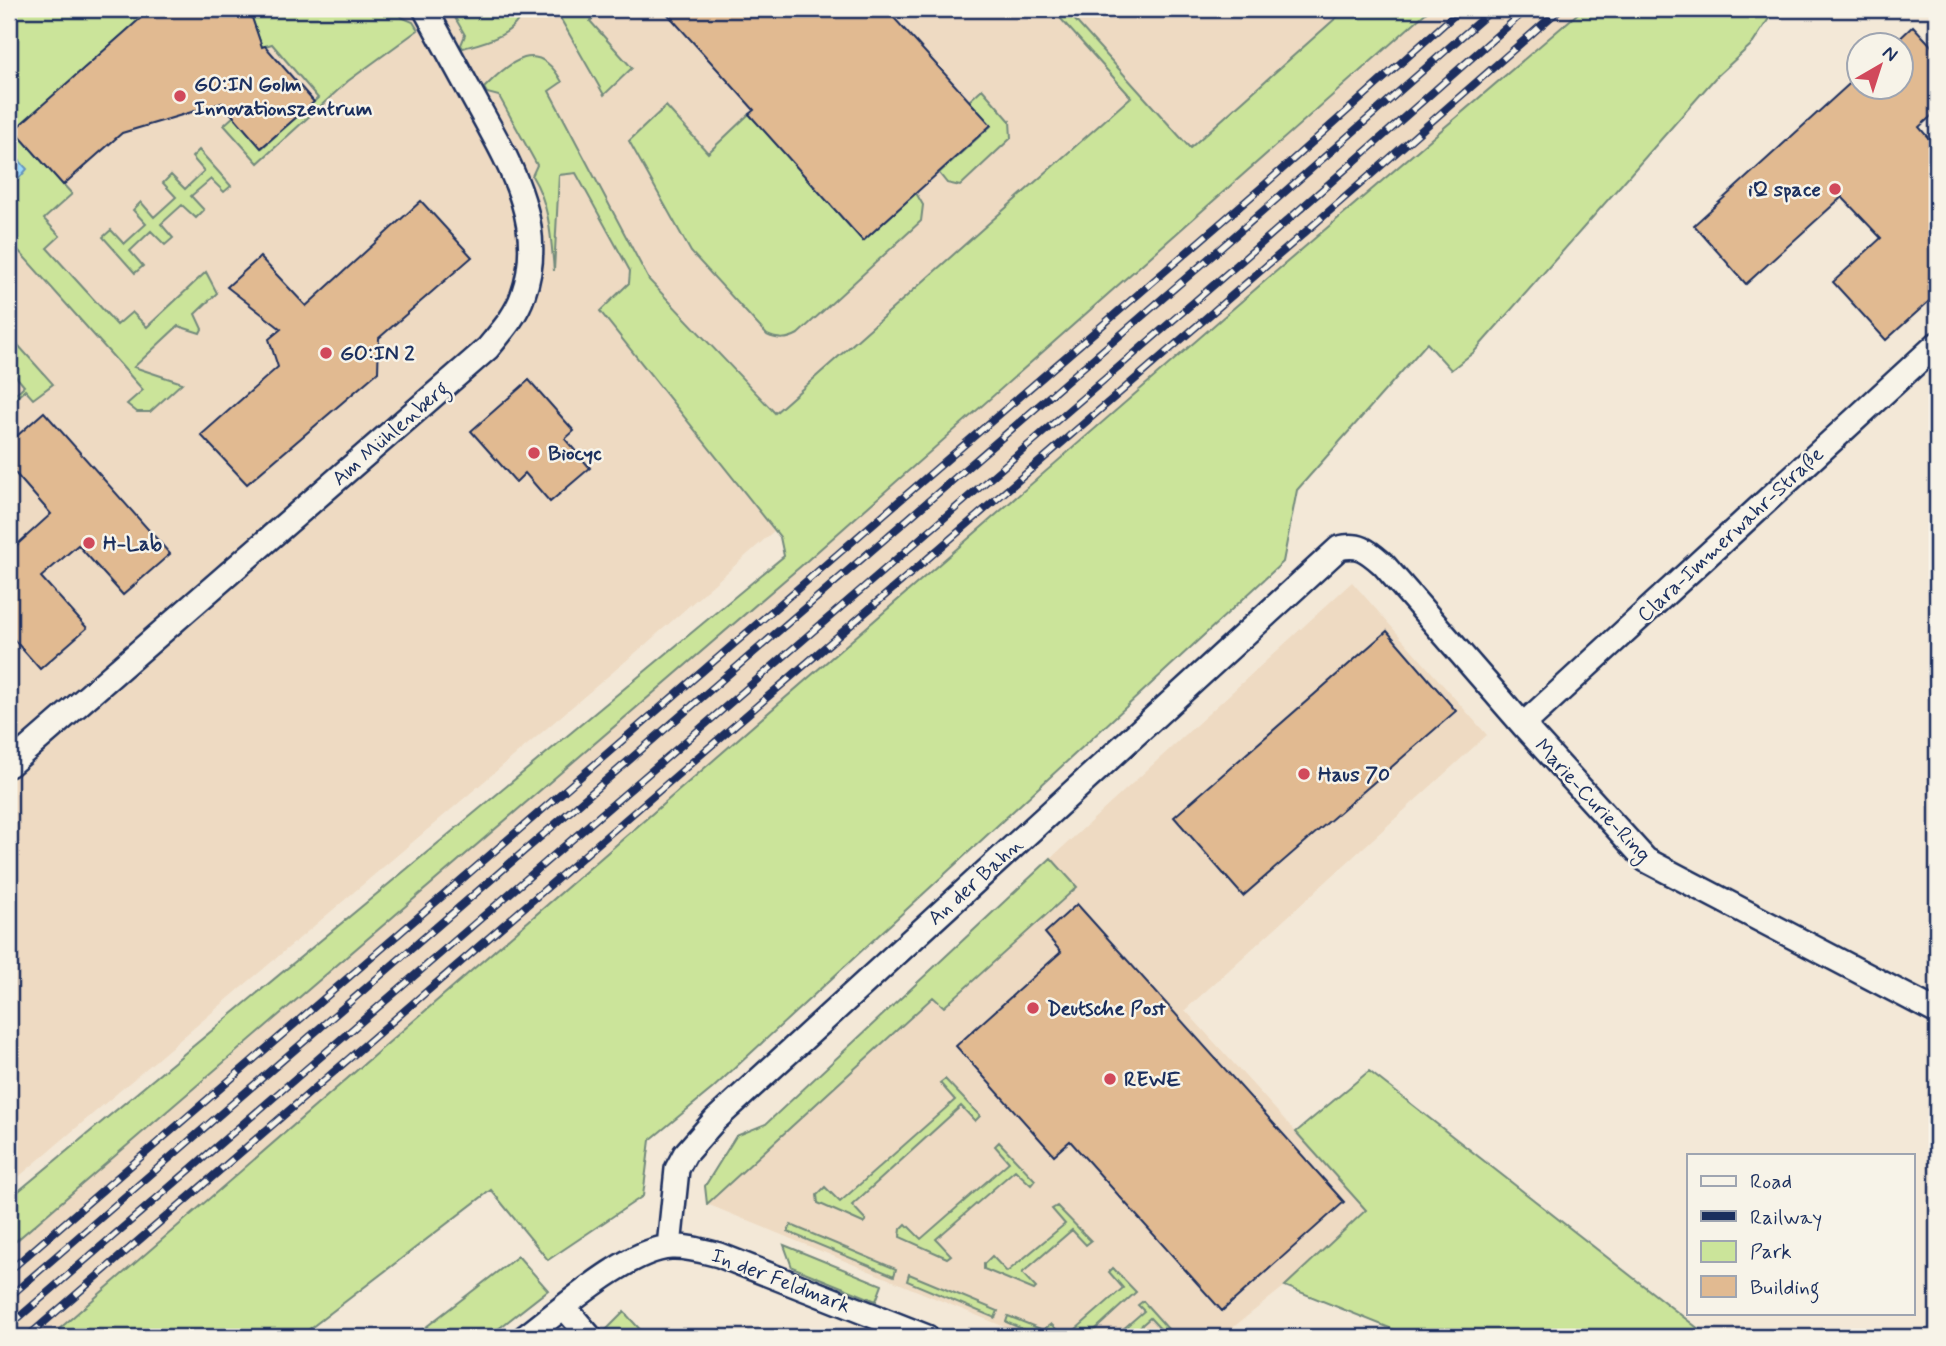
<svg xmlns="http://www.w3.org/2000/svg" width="1946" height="1346" viewBox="0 0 1946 1346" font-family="Mynerve,sans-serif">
	<rect width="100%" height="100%" fill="#f3e8d7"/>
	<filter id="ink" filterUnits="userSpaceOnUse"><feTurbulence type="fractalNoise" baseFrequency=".0143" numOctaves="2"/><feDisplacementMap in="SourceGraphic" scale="14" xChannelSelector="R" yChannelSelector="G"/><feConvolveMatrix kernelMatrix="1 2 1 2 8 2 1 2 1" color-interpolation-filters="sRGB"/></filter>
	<g filter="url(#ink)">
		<path fill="#eedac2" d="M 9,9 L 1346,9 L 1190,148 L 775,530 L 647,643 L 9,1185 Z
			M 1430,9 L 1583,9 L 1266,280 L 50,1337 L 9,1337 L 9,1247 L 801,566 Z
			M 1352,582 L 1487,735 L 1185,1010 L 1366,1209 L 1285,1286 L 1221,1337 L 1029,1337 L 707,1204 L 934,997 L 943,1007 L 1077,887 L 1051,858 Z"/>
		<path fill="#cbe49a" stroke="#738a7c" stroke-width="2" d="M 9,9 L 151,9 L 14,130 L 72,194 L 44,219 L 60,236 L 47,248 L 117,325 L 132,312 L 147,327 L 206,272 L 217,293 L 195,314 L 202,329 L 200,333 L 178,326 L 134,367 L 182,383 L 150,412 L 137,412 L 127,404 L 143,390 L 9,240 Z
			M 249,9 L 396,9 L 401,17 L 413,22 L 418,30 L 348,81 L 258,163 L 224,125 L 234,116 L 262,148 L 318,98 L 272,44 L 262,47 Z
			M 450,9 L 522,9 L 522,10 C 517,35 485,42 463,48 L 461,45 L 465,35 Z
			M 555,9 L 603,9 L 590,21 L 632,68 L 604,95 Z
			M 1052,9 L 1065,9 L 1190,148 L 1346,9 L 1430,9 L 801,566 L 9,1247 L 9,1199 L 784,556 L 780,537 L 600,311 L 629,283 L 630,271 L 576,173 L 559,175 L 554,271 C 551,238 550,205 532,176 L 537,165 L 499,96 L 487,93 L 484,88 C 511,60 538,38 562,82 L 549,91 L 649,280 L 775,413 L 1131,97 Z
			M 1583,9 L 1775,9 L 1753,43 L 1715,78 L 1474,352 L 1451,370 L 1427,343 L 1297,490 L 1283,562 L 712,1089 L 650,1140 L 643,1196 L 548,1260 L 491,1190 L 299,1337 L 50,1337 L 1266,280 Z
			M 982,89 L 1010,121 L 1011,138 L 960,186 L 947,183 L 939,173 L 991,126 L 969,101 Z
			M 666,106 L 708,153 L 749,114 L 863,241 L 916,193 L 923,205 L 921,221 L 798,334 C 787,340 778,340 767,335 L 691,252 L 629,141 Z
			M 199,150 L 231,186 L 224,192 L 211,179 L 191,196 L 204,210 L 196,218 L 182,205 L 161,224 L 173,238 L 165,245 L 151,231 L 130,251 L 143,266 L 135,273 L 103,237 L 111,230 L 124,244 L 146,224 L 133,210 L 141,202 L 154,217 L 176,197 L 163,183 L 171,175 L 185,189 L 204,171 L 192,157 Z
			M 9,335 L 53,384 L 33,399 L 25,390 L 9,404 L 9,400 L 24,386 L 9,368 Z
			M 1051,858 L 1077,887 L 944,1007 L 933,997 L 707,1204 L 705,1186 L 736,1136 L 766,1124 Z
			M 1369,1071 L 1709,1337 L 1412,1337 L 1285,1286 L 1366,1210 L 1296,1132 Z
			M 945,1079 L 980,1116 L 975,1121 L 961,1106 L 852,1205 L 866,1220 L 863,1223 L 818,1203 L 817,1195 L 825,1187 L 840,1202 L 955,1100 L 940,1083 Z
			M 999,1142 L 1035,1180 L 1031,1185 L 1015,1170 L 936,1239 L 951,1255 L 947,1258 L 900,1237 L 901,1229 L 906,1224 L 921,1239 L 1009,1162 L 995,1146 Z
			M 1057,1206 L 1091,1241 L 1086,1245 L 1072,1230 L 1022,1273 L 1036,1288 L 1034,1290 L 984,1269 L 984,1264 L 992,1256 L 1007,1272 L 1065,1224 L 1052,1209 Z
			M 791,1225 L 896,1269 L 894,1276 L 788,1232 Z
			M 784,1245 L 882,1285 L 876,1301 L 792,1267 Z
			M 518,1256 L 548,1290 L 488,1337 L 413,1337 Z
			M 1113,1268 L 1136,1292 L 1087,1337 L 1067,1337 L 1123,1288 L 1109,1272 Z
			M 909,1274 L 998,1311 L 995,1318 L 907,1281 Z
			M 1143,1301 L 1169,1330 L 1165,1334 L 1150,1318 L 1128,1337 L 1114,1337 L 1144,1311 L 1138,1305 Z
			M 624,1312 L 647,1337 L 609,1337 L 604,1332 Z
			M 1008,1316 L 1043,1330 L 1051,1324 L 1064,1337 L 1041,1337 L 1006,1322 Z"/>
		<path fill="#98d7fa" stroke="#6694bc" stroke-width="2" d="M 9,149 L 27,169 L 11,188 L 9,184 Z"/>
		<path fill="#e1ba91" stroke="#1b2f5e" stroke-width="2" d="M 151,9 L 249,9 L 262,47 L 265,46 L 314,102 L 261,148 L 222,103 L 122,133 L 63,185 L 14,130 Z
			M 663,9 L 886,9 L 991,125 L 863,241 L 749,114 L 754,110 Z
			M 1913,26 L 1937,52 L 1937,111 L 1919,127 L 1937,148 L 1937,294 L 1886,340 L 1833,282 L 1881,238 L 1842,197 L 1746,284 L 1694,225 L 1858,76 L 1858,88 L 1900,88 L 1900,46 L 1892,46 Z
			M 421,201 L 472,257 L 379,338 L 378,372 L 247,484 L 201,435 L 278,367 L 269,339 L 281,329 L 227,287 L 260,257 L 306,306 Z
			M 529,380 L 574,431 L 565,439 L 590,468 L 550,502 L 525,473 L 516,482 L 471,431 Z
			M 44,412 L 170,554 L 123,595 L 78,545 L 41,577 L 87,628 L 40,669 L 9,634 L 9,552 L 51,514 L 9,466 L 9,443 Z
			M 1387,631 L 1456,711 L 1243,896 L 1174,817 Z
			M 1077,904 L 1344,1202 L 1222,1311 L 1070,1141 L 1054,1155 L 956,1046 L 1061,952 L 1045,933 Z"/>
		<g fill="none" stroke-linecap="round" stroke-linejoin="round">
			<g stroke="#1b2f5e" stroke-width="28">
				<path id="minor" d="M 1523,725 L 1937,344
					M 9,765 L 488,348 C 501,332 516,316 523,295 C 547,227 511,166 479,108 C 461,75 443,42 425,9
					M 669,1247 L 677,1169 L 685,1154 L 715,1120 L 1339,548 C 1360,543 1368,551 1383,564 L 1523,725 L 1646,860 L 1937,1012
					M 564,1307 L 590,1337
					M 525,1337 C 560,1311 628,1249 671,1247 C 687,1246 703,1251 719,1255 L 927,1337"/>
			</g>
			<use href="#minor" stroke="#f7f3e8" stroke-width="23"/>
			<g stroke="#1b2f5e" stroke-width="8">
				<path id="rail" d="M 9,1271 L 1261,188 L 1461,9
					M 9,1297 L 1222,247 L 1493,9
					M 9,1326 L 1238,264 L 1527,9
					M 27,1337 L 1302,235 L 1560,9"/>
			</g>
			<use href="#rail" stroke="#f7f3e8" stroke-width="5" stroke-dasharray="16" stroke-linecap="butt"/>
		</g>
	</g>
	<g fill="#d1495b" stroke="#f7f3e8" stroke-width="2.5">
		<circle cx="180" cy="96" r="7"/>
		<circle cx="1835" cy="189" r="7"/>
		<circle cx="326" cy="353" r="7"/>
		<circle cx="534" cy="453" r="7"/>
		<circle cx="89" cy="543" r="7"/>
		<circle cx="1304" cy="774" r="7"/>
		<circle cx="1033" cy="1008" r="7"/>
		<circle cx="1110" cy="1079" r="7"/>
	</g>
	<g text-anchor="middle" stroke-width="5" stroke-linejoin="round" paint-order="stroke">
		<g font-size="21" font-weight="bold" fill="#1b2f5e" stroke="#f7f3e8" text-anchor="start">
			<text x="194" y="91">GO:IN Golm<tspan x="194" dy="24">Innovationszentrum</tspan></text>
			<text x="1821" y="196" text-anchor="end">iQ space</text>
			<text x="340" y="360">GO:IN 2</text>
			<text x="548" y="460">Biocyc</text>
			<text x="103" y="550">H-Lab</text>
			<text x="1318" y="781">Haus 70</text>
			<text x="1047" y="1015">Deutsche Post</text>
			<text x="1124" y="1086">REWE</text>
		</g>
		<g font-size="21" fill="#1b2f5e" stroke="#f7f3e8">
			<text transform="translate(390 433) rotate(-41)" y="7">Am Mühlenberg</text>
			<text transform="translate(1730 534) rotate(-43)" y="7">Clara-Immerwahr-Straße</text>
			<text transform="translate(1593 800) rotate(47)" y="7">Marie-Curie-Ring</text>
			<text transform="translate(975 881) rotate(-42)" y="7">An der Bahn</text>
			<text transform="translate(781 1280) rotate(21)" y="7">In der Feldmark</text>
		</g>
	</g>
	<rect width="1946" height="1346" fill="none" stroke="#f7f3e8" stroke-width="35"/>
	<rect x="18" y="18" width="1911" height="1311" fill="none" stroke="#1b2f5e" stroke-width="2.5" filter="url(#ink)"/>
	<rect x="1687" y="1154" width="228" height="161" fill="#f7f3e8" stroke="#9fa5b1" stroke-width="2"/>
	<rect x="1701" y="1176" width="35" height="10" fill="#f7f3e8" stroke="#9fa5b1" stroke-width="2"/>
	<text x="1750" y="1188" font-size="21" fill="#1b2f5e">Road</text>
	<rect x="1701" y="1211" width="35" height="10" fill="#1b2f5e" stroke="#9fa5b1" stroke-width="2"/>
	<text x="1750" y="1224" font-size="21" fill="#1b2f5e">Railway</text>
	<rect x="1701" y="1241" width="35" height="21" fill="#cbe49a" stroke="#9fa5b1" stroke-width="2"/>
	<text x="1750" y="1258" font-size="21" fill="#1b2f5e">Park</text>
	<rect x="1701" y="1276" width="35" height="21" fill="#e1ba91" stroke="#9fa5b1" stroke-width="2"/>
	<text x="1750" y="1294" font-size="21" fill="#1b2f5e">Building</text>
	<g transform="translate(1880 66) rotate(39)"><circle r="33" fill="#f7f3e8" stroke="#9fa5b1" stroke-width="2"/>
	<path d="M0-5L12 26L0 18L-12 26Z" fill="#d1495b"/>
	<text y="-10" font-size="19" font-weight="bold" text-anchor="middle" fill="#1b2f5e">N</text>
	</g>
</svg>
